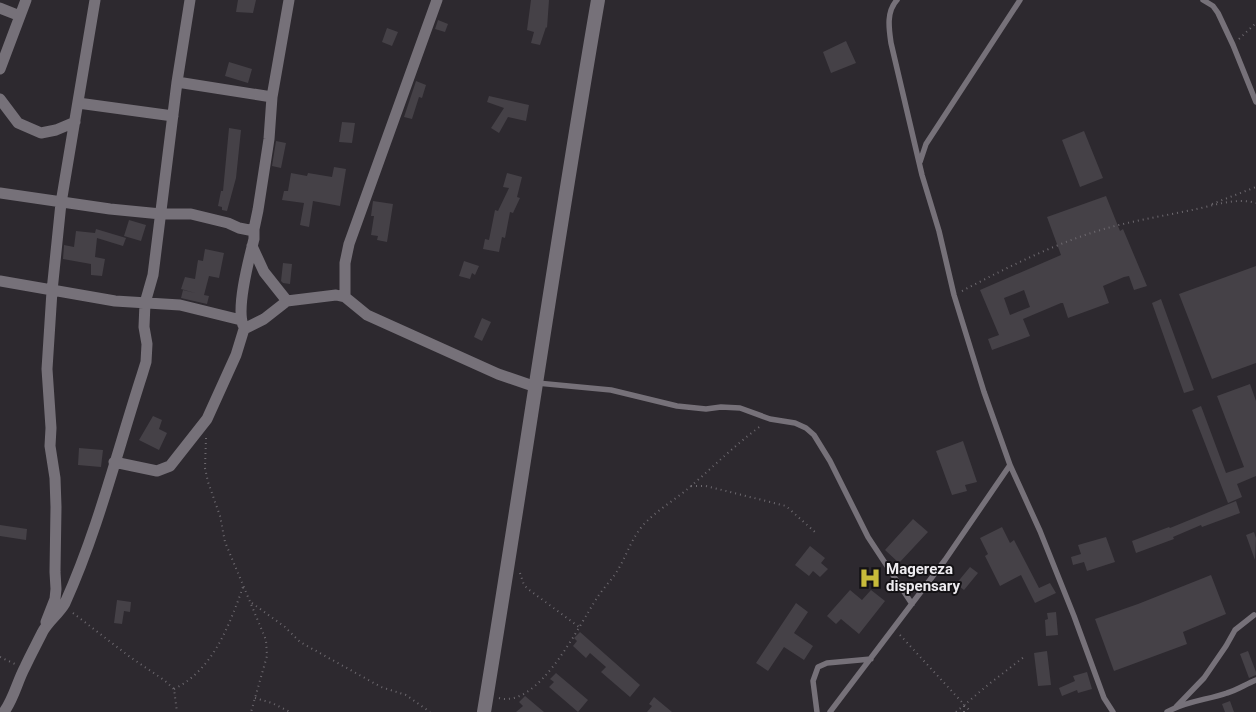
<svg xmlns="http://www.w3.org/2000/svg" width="1256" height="712" viewBox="0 0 1256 712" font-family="Roboto,sans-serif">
	<rect width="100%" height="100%" fill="#2d292f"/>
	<path fill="#454147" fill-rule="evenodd" d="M 238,0 L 256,0 L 253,13 L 236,12 Z
		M 531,0 L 549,0 L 547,28 L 546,27 L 540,45 L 531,43 L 534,32 L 527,30 Z
		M 438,20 L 448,24 L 445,32 L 435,29 Z
		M 387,28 L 398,32 L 392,46 L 382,42 Z
		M 846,41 L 856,63 L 831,73 L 823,52 Z
		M 229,62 L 252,69 L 248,83 L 225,76 Z
		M 416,81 L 426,85 L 422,98 L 419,97 L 412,119 L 404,117 Z
		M 489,96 L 529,105 L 526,121 L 508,117 L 499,133 L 491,128 L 504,108 L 487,102 Z
		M 342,122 L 355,123 L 352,143 L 339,142 Z
		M 229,128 L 241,130 L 236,178 L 227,211 L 222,210 L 222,207 L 218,206 L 221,191 L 223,191 Z
		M 1084,131 L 1103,178 L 1080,187 L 1062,140 Z
		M 276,141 L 286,143 L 281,168 L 272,166 Z
		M 334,167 L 346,169 L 340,206 L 313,201 L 309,227 L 300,225 L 304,203 L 282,200 L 284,191 L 288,191 L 291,173 L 307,176 L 308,173 L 332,177 Z
		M 507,173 L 522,177 L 517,197 L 520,198 L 513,213 L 510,212 L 505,238 L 502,237 L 499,252 L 483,249 L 485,239 L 489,240 L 495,210 L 498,211 L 509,188 L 503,187 Z
		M 1106,196 L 1120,231 L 1123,229 L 1147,286 L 1134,290 L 1129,276 L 1124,277 L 1103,286 L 1109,303 L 1068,318 L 1063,303 L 1061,303 L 1023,319 L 1030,336 L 992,350 L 988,339 L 999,335 L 980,290 L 1061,255 L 1047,217 ZM 1024,290 L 1030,307 L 1010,315 L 1004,298 Z
		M 373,201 L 393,204 L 387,242 L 377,240 L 378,236 L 371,235 L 374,216 L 371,216 Z
		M 129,220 L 146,225 L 141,241 L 124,236 Z
		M 96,229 L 126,238 L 123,246 L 97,238 L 95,257 L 105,259 L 102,276 L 91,275 L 91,264 L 63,259 L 64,245 L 74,247 L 76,231 L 95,233 Z
		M 205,249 L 224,253 L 219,278 L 209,276 L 204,295 L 209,296 L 207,304 L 181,298 L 183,290 L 195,293 L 181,289 L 185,277 L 195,279 L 198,260 L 203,261 Z
		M 464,261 L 479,266 L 475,275 L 472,273 L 470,279 L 459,276 Z
		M 283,263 L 292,264 L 290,284 L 283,283 L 281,281 Z
		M 1256,266 L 1256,363 L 1212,379 L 1179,294 Z
		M 1161,299 L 1194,390 L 1184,393 L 1152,303 Z
		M 482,318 L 491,322 L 482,341 L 474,337 Z
		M 1250,384 L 1256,401 L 1256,476 L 1237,484 L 1242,497 L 1228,503 L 1192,410 L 1201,406 L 1226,473 L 1244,467 L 1217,396 Z
		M 153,416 L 162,420 L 159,429 L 167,433 L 159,450 L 139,440 Z
		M 963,441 L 977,482 L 965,485 L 967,491 L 952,495 L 936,451 Z
		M 79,448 L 103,450 L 101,467 L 78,465 Z
		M 1236,501 L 1240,513 L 1202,527 L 1201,525 L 1173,537 L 1174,539 L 1136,553 L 1132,541 L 1169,527 L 1170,528 Z
		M 913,519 L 928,532 L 899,563 L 885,550 Z
		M 0,525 L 27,529 L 26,540 L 0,536 Z
		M 1002,527 L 1010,543 L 1014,540 L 1039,588 L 1050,583 L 1056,593 L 1035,603 L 1021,575 L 1000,586 L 985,556 L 988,554 L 980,538 Z
		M 1254,532 L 1256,538 L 1255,560 L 1246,535 Z
		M 1106,537 L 1115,562 L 1087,571 L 1084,562 L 1073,565 L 1071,557 L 1081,554 L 1078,545 Z
		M 810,546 L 825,558 L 821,563 L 828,569 L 820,577 L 813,571 L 809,576 L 795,565 Z
		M 970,567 L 978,573 L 964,590 L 956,584 Z
		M 1211,575 L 1226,614 L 1183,632 L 1187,644 L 1114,671 L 1095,619 L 1138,604 Z
		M 850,590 L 862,600 L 871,590 L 885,601 L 859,634 L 841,619 L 836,624 L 827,616 Z
		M 117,600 L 131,602 L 130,612 L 124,611 L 122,624 L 114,623 Z
		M 796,603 L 808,612 L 794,633 L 813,646 L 804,660 L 784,647 L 768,671 L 756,663 Z
		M 1056,612 L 1058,635 L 1046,636 L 1045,620 L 1048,619 L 1047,613 Z
		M 580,632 L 640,685 L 630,697 L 601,672 L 606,667 L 590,653 L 586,658 L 573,646 L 577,641 L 574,638 Z
		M 1047,651 L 1051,685 L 1038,686 L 1034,653 Z
		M 1248,651 L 1256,672 L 1256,675 L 1249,678 L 1240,654 Z
		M 1087,672 L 1092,689 L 1078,693 L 1077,690 L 1062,696 L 1059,688 L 1075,681 L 1073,676 Z
		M 556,673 L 588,700 L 578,712 L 549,687 L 554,682 L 550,679 Z
		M 525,696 L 544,712 L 516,712 L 523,706 L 519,702 Z
		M 654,697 L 672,712 L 647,712 L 652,706 L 649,704 Z
		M 1230,701 L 1234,712 L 1225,712 L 1222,704 Z"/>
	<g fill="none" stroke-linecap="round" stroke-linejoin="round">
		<path stroke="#6d696f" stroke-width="2" stroke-dasharray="1 4" stroke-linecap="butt" d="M 1239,39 L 1256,23
			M 1212,204 L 1256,187
			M 962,291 C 1004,269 1046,248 1091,233 C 1124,222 1158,217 1192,210 C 1212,206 1236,197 1256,203
			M 206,438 L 205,468 L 208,482 L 220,516 L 225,542 L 266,640 L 267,656 L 251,712
			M 691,486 L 706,486 L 786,506 L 816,533
			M 520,573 L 524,585 L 528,589 L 579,627
			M 252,603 L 285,627 L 300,642 L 381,687 L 406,695 L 430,712
			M 73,613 L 130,657 L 164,680 L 174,689 L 177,712
			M 900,635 L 971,712
			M 0,657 L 15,664
			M 174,689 C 213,670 229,626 243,587
			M 255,698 L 272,703 L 290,712
			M 499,698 C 539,709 579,625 597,598 C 603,588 613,579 619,568 C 628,552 633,535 646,522 C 659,509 676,499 690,487 C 714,466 736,444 762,425
			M 956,712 L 989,684 L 1024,657
			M 964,712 L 964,705"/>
		<path stroke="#767179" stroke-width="5.5" d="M 897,0 C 886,12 889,29 891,43 L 922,175 L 939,231 L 954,295 L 984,392 L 1010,465 L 1040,531 L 1074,616 L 1104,698 L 1113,712
			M 1203,0 L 1213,6 L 1218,13 L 1233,45 L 1256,102
			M 920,162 L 926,144 L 1020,0
			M 537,383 L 611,390 L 677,406 L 706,409 L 721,407 L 740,408 L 770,419 L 795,423 L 806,428 L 814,435 L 830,461 L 868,537 L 912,604
			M 1176,707 L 1204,678 L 1226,646 L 1235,630 L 1254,615
			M 817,712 L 813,681 L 818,667 L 827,663 L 871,659
			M 830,712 L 945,560 L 1010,465
			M 1167,712 C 1186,701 1207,700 1227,693 C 1237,690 1246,684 1256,680"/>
		<path stroke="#767179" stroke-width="11" d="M 0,8 L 20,16
			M 0,69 L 26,0
			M 177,82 L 272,97
			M 0,99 L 18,123 L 41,133 L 56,130 L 75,122
			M 78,103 L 173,116
			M 0,193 L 110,209 L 161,214 L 191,214 L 228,223 L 239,228 L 249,230 L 254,229 L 258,210 L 269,139 L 272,97 L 289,0
			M 252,246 L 264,272 L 287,301
			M 0,281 L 115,301 L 180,305 L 241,320
			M 345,297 L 345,263 L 349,244 L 437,0
			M 243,325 C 236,307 249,259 254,239 L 254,229
			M 114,462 L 157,471 L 170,466 L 207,419 L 236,355 L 244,329 L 264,319 L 287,301 L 336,295 L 345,297 L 367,315 L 498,374 L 536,387
			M 46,622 L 55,599 L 56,589 L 55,572 L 56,507 L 55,478 L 50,446 L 51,428 L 47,369 L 52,291 L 61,203 L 95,0
			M 4,712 C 14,698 17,682 25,667 C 30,656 36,645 42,633 C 47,622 59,614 65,603 C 98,530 117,452 142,375 L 146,362 L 147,344 L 144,327 L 145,303 L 153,275 L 177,82 L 190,0"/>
		<path stroke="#767179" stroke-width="14" d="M 484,712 C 523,475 557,237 598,0"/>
	</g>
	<defs>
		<g id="hospital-bare" transform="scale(1.725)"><path d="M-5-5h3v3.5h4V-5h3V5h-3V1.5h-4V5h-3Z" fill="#c8bb3b" stroke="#141215" stroke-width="2.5" paint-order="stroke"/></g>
	</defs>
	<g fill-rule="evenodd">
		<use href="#hospital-bare" x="870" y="578"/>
	</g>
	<g text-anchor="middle" stroke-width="4" stroke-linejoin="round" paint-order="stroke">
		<g font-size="15" font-weight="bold" fill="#eeecf0" stroke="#141215" text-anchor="start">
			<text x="886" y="574">Magereza<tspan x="886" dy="17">dispensary</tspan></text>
		</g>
	</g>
</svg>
